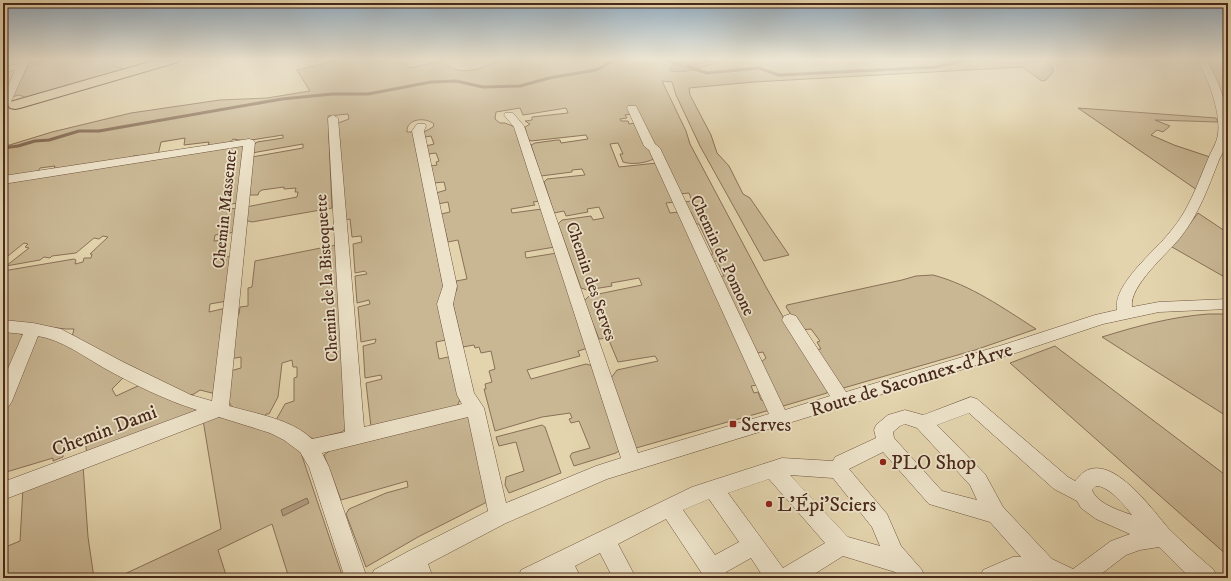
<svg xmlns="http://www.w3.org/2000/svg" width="1231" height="581" viewBox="0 0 1231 581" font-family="'IM FELL DW Pica',serif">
	<rect width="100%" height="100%" fill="#e3d4ad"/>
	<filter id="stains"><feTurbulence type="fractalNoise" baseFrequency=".005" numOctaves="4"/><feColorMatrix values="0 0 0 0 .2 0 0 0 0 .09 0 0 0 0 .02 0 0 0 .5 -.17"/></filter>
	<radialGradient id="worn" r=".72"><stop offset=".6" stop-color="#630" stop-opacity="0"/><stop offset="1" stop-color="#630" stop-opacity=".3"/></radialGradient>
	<path fill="#c9b794" stroke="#8a7058" d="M 29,59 L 124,59 L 124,61 L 114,63 L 114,66 L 122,68 L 124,71 L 27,98 L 19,95 L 12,97 L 28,66 L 43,64 L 44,62 L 26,64 Z
		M 343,59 L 401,59 L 410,68 L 442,61 C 460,79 483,68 503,59 L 1045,59 L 1053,68 L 1053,72 L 1046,80 L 1042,81 L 1022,67 L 754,82 L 689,88 L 690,95 L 711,135 L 717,153 L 729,166 L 743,194 L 750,198 L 789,255 L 764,261 L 700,146 L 676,95 L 672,82 L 662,81 L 686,131 L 690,144 L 766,287 L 790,329 L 829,387 L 827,393 L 780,407 L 760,363 L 766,358 L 763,352 L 757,353 L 718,277 L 724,276 L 717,261 L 710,262 L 707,255 L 713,254 L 699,224 L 696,224 L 691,212 L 689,212 L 684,202 L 692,201 L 689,193 L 679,194 L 632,114 L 625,115 L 627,118 L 620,119 L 621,121 L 628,121 L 629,124 L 636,123 L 654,159 C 645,163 633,165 623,162 L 620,154 L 623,154 L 618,143 L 610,144 L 619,167 L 657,163 L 675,202 L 666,203 L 670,213 L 679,212 L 758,385 L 751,386 L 754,393 L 758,392 L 761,400 L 766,401 L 770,410 L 636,448 L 611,378 L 617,370 L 658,361 L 655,356 L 618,362 L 608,338 L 599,339 L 584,301 L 589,296 L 642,285 L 639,278 L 611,283 L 612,286 L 587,290 L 581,288 L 558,224 L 562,220 L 591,216 L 593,220 L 604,218 L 599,207 L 587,209 L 588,212 L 566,216 L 564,211 L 554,213 L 544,182 L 547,179 L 585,175 L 582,169 L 572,170 L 572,172 L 541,176 L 531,145 L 535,143 L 557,140 L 560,140 L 561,143 L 588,139 L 586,135 L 531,141 L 528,139 L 525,127 L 530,124 L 525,121 L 532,120 L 532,117 L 568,113 L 566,108 L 523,115 L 520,108 L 496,112 L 495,119 L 500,123 L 505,123 L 515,127 L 540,201 L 533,202 L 535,205 L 511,209 L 512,213 L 542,209 L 555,247 L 525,252 L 526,258 L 557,253 L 588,348 L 578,351 L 580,356 L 527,370 L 531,379 L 586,364 L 593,366 L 620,450 L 616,453 L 574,466 L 570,456 L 572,453 L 590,448 L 579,421 L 571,423 L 569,419 L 572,418 L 570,413 L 542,417 L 495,431 L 484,389 L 486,389 L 485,384 L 492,382 L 489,371 L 495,369 L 491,351 L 481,353 L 479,347 L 475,348 L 474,345 L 463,347 L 452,300 L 457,289 L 456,281 L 467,279 L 458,240 L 448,242 L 441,214 L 450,212 L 448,202 L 438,204 L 436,193 L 446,190 L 444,182 L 434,183 L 430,166 L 437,165 L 436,162 L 439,161 L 436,153 L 428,154 L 426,146 L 434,144 L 431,136 L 425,137 L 424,132 L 433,127 L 434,124 C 426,117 406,118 407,132 L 413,132 L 444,290 L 446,340 L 436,342 L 439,359 L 448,357 L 451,358 L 460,400 L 457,406 L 371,427 L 366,383 L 382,379 L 381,375 L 365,378 L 363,346 L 375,343 L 376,339 L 361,342 L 358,307 L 370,304 L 369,300 L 357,303 L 355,276 L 367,274 L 365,271 L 355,273 L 353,244 L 362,242 L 361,236 L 352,237 L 350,219 L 345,220 L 338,123 L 349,119 L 348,114 L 328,116 L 332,208 L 252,222 L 245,220 L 246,207 L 297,197 L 298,192 L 295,192 L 296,188 L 284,189 L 284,187 L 262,190 L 259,192 L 258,195 L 248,195 L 252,157 L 303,148 L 303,144 L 297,145 L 252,153 L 253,146 L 257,142 L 283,138 L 283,135 L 245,141 L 233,139 L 230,143 L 208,146 L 209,142 L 184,145 L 185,138 L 161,142 L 158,155 L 133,156 L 132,158 L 54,169 L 55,166 L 40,168 L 37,173 L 3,178 L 3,147 L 52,132 L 131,113 L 220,100 L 267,98 L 310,91 L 297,70 Z
		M 1204,59 L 1228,59 L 1228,119 L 1227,118 Z
		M 1078,108 L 1216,118 L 1218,122 L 1155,120 L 1170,126 L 1163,132 L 1157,130 L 1151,135 L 1174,145 L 1210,157 L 1197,190 Z
		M 241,145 L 245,147 L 239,203 L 231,204 L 230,209 L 238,208 L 236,232 L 215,235 L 214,241 L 223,240 L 220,258 L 233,256 L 227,301 L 210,304 L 209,312 L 226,308 L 216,394 L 200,390 L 194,394 L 190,395 L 72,337 L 74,329 L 66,329 L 3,322 L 3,271 L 74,259 L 76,260 L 75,264 L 83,262 L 84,258 L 91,258 L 92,254 L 90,254 L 108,237 L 103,236 L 99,239 L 94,238 L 76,253 L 52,256 L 50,258 L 44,257 L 40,260 L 6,266 L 29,248 L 25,247 L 28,244 L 24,243 L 3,260 L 3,185 L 5,185 L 8,181 Z
		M 1198,213 L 1228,233 L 1228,279 L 1172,247 Z
		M 336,245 L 348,426 L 342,432 L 314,439 L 275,422 L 285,404 L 294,401 L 294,378 L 297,377 L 297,367 L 293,367 L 292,360 L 282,363 L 278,397 L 269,414 L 266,414 L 263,419 C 226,407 226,411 230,371 L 241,368 L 241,357 L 230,359 L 234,315 L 239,314 L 240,307 L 248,306 L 248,288 L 252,287 L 255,261 Z
		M 933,275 C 971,285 1003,308 1036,329 L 975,350 L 840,389 L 814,350 L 821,349 L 817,342 L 820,341 L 811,329 L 801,330 L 786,307 L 787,305 L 902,280 L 916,276 Z
		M 1208,314 L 1228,314 L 1228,417 L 1102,337 C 1137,326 1171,317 1208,314 Z
		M 3,331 L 18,332 L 25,337 L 3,388 Z
		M 41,333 L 65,342 L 124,377 L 112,389 L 116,396 L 140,385 L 177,403 L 197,409 L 192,416 L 87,456 L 85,438 L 63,446 L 63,457 L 53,461 L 53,458 L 3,473 L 3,413 L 34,336 Z
		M 1055,346 L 1228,477 L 1228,556 L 1010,363 Z
		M 470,416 L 489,501 L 418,537 L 366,567 L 346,514 L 349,509 L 386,493 L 408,487 L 407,481 L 341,500 L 324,455 L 335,447 Z
		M 214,417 L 230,418 L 262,429 L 292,443 L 301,453 L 343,578 L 289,578 L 272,524 L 218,550 L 227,578 L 116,578 L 221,529 L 203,420 Z
		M 542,425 L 545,427 L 561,473 L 509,493 L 505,485 L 506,477 L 524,471 L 516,442 L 499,446 L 496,437 Z
		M 83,465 L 88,537 L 94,578 L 3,578 L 3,548 L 20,541 L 23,488 Z"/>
	<path fill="#af9a7c" stroke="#876d56" d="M 684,59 L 721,59 L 720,62 C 708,65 681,76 669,70 L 670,68 L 676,62 Z
		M 307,498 L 309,503 L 283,516 L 281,510 Z"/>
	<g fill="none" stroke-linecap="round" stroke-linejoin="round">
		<path stroke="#7c624c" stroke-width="1" d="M 682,59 L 681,65 L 683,67 L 714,59"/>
		<path stroke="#876d56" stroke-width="3" d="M 663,59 L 680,65
			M 688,67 L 707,73 L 759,68 L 779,75 L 936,67 L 969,59
			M 3,148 L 18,146 L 35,141 L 49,140 L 79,131 L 99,131 L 282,99 L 332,94 L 368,94 L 431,82 L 456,81 L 483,87 L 520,86 L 549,78 L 596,70 L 617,59"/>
		<g stroke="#705440" stroke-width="1">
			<path id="minor" d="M 20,59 L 30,59 L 10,104 L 9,106 L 3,107 L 3,97 L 15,70 L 3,73 L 3,67 L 18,64 Z
				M 1196,59 L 1205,59 C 1220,81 1231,114 1228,140 C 1227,147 1222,153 1219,160 C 1208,188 1199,214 1180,238 C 1167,254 1129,286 1132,307 L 1159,302 L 1228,299 L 1228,309 L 1159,312 L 1103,324 L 1019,352 L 607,479 L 506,523 L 428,564 L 433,578 L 411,578 L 410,575 L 404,578 L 371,578 L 374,570 L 407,552 L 488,511 L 468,417 L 322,453 L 329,467 L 367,578 L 345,578 L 309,467 L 300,452 L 284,440 L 270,433 L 219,417 L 3,500 L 3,482 L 197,410 C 165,400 133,384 104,368 C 83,356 62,340 38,336 L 12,401 L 9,406 L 3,408 L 3,380 L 23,334 L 3,332 L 3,320 L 33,323 L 61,329 L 125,363 L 191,395 L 212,401 L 243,146 L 3,184 L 3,176 L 249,139 L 253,140 L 255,142 L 229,406 C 257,414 291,419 312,439 L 345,432 L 328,118 L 333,115 L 338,118 L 364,427 L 462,404 L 457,395 L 437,304 L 443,286 L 412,131 L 417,124 L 425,124 L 426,126 L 424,131 L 457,286 L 453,304 L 474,393 L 484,408 L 506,503 L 596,466 L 621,458 L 514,127 L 504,115 L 505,113 L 513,113 L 524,126 L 638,453 L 769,414 L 649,150 L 644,146 L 627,108 L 628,106 L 636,106 L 655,144 L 660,148 L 785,410 L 830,396 L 782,320 L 784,316 L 790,314 L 796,316 L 846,392 L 1009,343 L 1095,315 L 1117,310 C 1112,285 1156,250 1170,232 C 1189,210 1197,185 1208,159 C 1211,151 1217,143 1218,134 C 1221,112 1208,77 1196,59 Z
				M 971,397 L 977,399 L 1068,477 L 1075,481 C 1078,478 1081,474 1084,472 C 1113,453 1153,511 1169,529 C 1183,543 1199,557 1214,570 L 1217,578 L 1190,578 L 1159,547 L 1140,550 L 1126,555 L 1096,578 L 980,578 L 983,570 L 1013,557 L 1021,557 L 990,522 L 929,504 L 883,452 L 849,469 L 887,514 L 901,546 L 922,570 L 925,578 L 900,578 L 895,572 L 843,556 L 808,578 L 764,578 L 751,558 L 726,572 L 728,578 L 705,578 L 666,519 L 618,544 L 636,578 L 613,578 L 600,553 L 575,566 L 581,578 L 558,578 L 557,576 L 552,578 L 518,578 L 521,570 L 692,487 L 782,458 L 833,461 L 835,457 L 876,438 L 874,430 L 876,425 L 888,415 L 905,410 L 923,415 ZM 969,413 L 1054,489 L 1077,501 L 1081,508 L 1096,519 L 1130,534 L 1111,541 L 1073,569 L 1052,559 L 1003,507 L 985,474 L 937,425 ZM 905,424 L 917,428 L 970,485 L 977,500 L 942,491 L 894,438 L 893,432 L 900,426 ZM 790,475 L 833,478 L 872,527 L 880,546 L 848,537 ZM 769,479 L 825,543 L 783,568 L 728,493 ZM 1096,486 C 1108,485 1125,506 1132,515 C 1120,511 1096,503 1092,490 ZM 709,499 L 739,542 L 715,555 L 683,510 Z"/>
		</g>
		<g stroke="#4a291c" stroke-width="2">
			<path id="major" d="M 160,59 L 180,59 L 178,62 L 20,108 L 15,109 L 10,108 L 8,105 L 10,102 Z"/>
		</g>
		<use href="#minor" fill="#ede3ca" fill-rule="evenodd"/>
		<use href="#major" fill="#e3d4ad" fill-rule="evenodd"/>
	</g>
	<linearGradient id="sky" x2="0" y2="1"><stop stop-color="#91aabd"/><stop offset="0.42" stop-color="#f2ecda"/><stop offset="1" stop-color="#f2ecda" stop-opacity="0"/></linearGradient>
	<rect width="1231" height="141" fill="url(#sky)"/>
	<g fill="#8f2418" stroke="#ede3ca" stroke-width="1.5">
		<rect x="729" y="420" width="8" height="8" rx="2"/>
		<circle cx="883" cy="462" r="4"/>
		<circle cx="769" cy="504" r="4"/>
	</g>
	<g text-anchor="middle" stroke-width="3.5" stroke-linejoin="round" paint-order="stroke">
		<g font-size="17" fill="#4a291c" stroke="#ede3ca">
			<text transform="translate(224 209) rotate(-84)" y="6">Chemin Massenet</text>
			<text transform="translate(723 255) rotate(65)" y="6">Chemin de Pomone</text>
			<text transform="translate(326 278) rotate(-94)" y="6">Chemin de la Bistoquette</text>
			<text transform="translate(592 281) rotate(71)" y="6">Chemin des Serves</text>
		</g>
		<g font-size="20" fill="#4a291c" stroke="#ede3ca">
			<text transform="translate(911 379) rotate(-17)" y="7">Route de Saconnex-d'Arve</text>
			<text transform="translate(104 430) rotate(-21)" y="7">Chemin Dami</text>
		</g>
		<g font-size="20" fill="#4a291c" stroke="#ede3ca" text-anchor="start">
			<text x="741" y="431">Serves</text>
			<text x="891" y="469">PLO Shop</text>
			<text x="777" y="511">L'Épi'Sciers</text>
		</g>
	</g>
	<rect width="1231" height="581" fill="none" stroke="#e3d4ad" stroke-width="16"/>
	<rect x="4" y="4" width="1223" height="573" fill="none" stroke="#4a291c" stroke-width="2"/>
	<rect x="8" y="8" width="1215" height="565" fill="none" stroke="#4a291c"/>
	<rect width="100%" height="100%" filter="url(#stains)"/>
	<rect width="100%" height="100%" fill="url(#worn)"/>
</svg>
